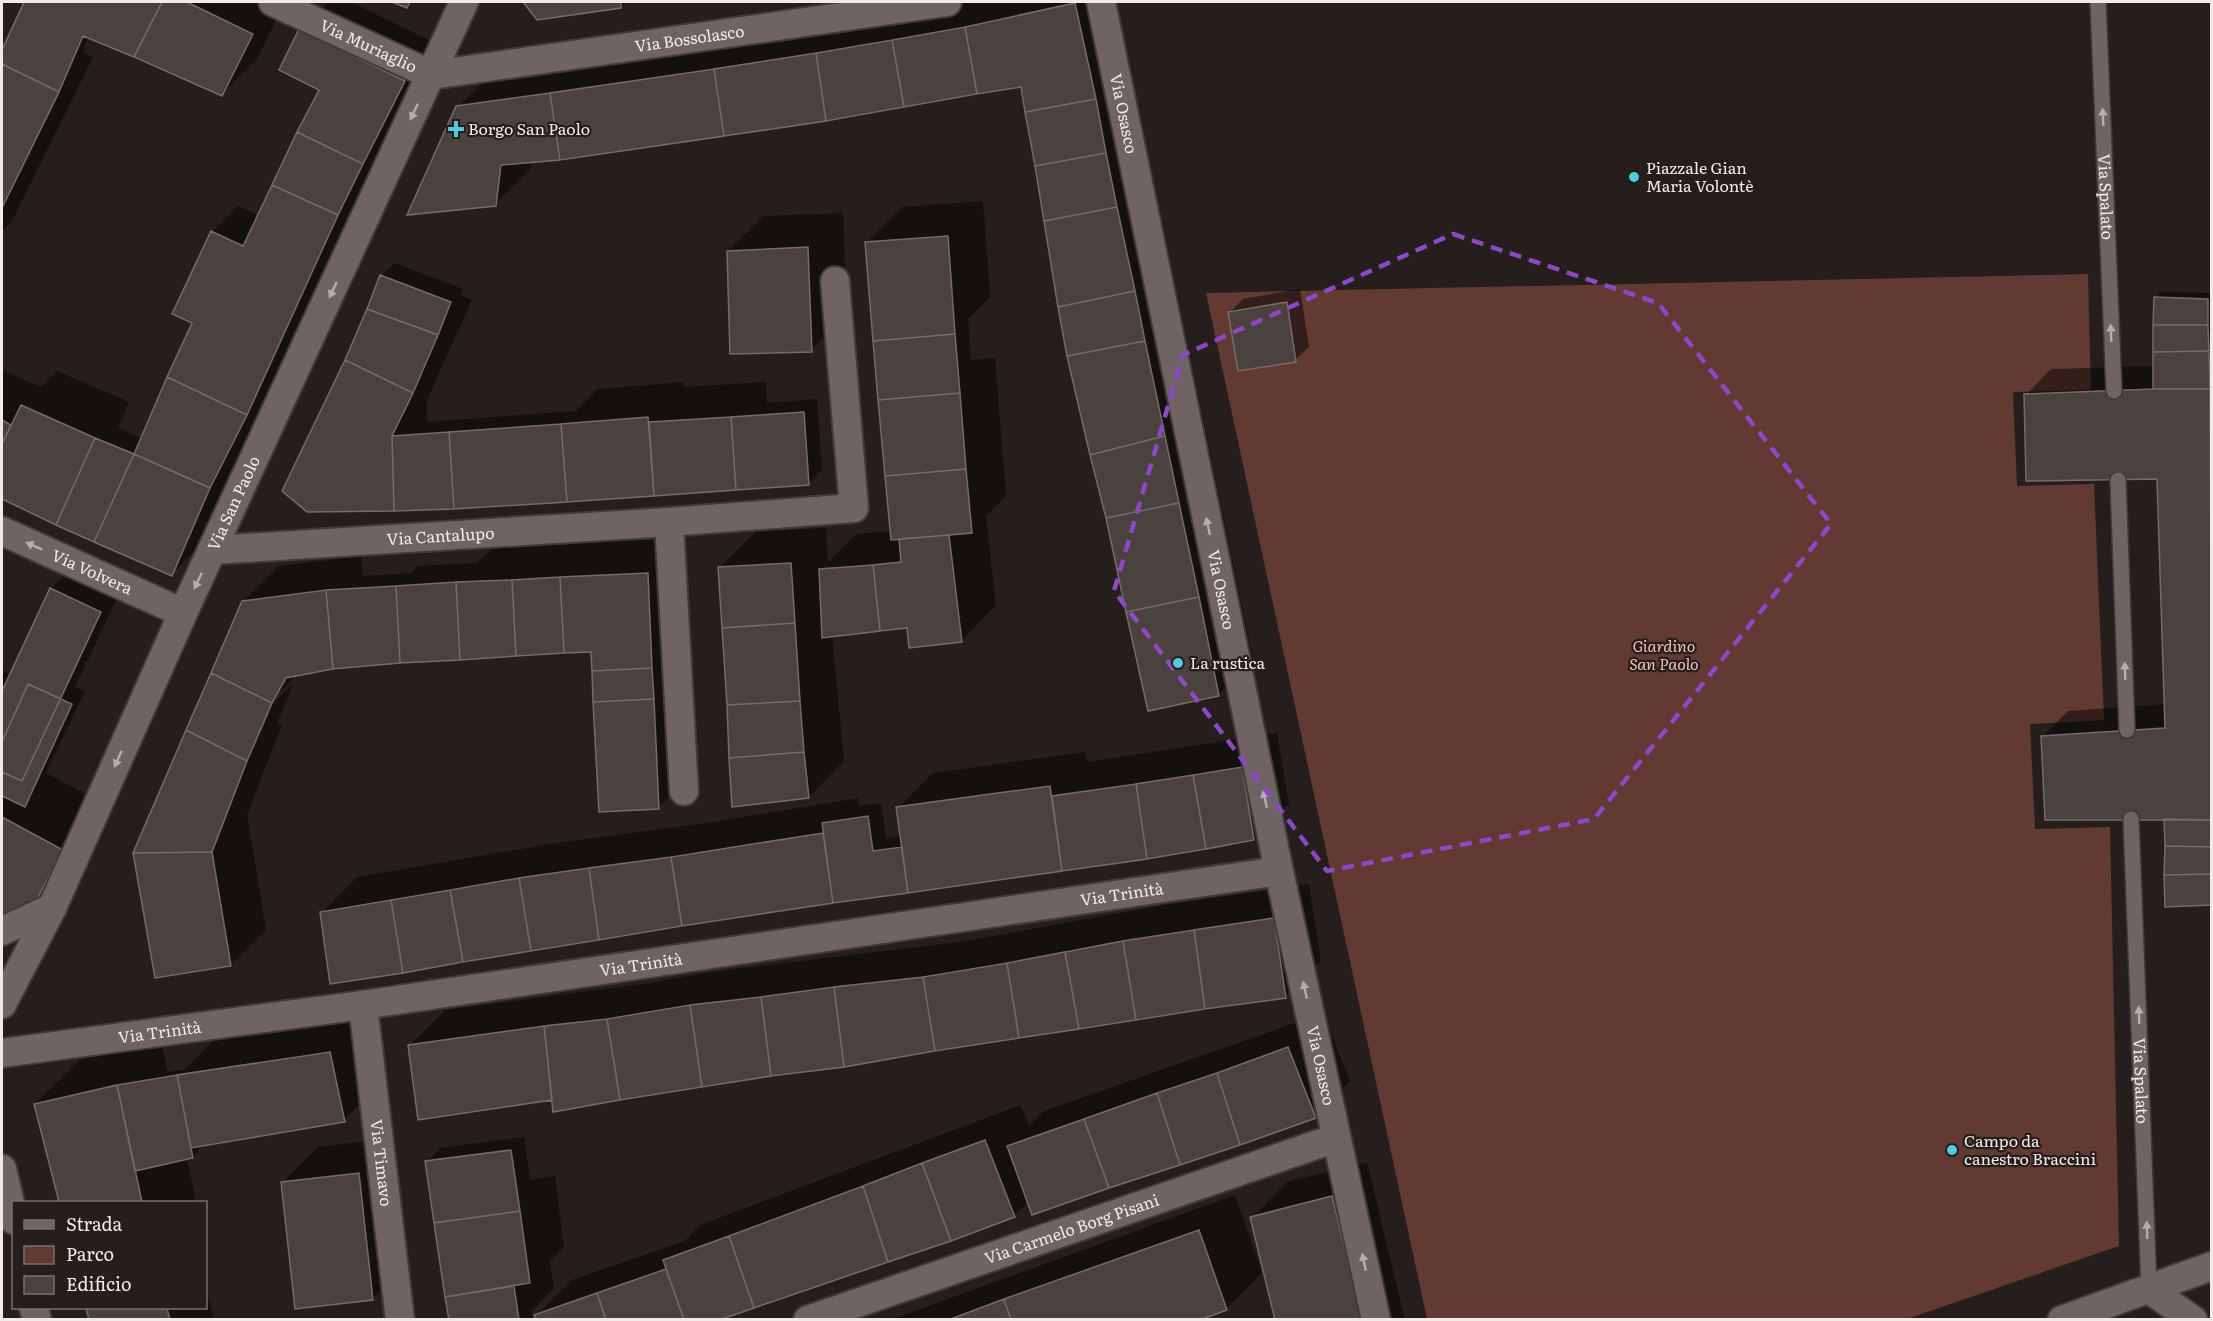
<svg xmlns="http://www.w3.org/2000/svg" width="2213" height="1321" viewBox="0 0 2213 1321" font-family="Literata,serif">
	<rect width="100%" height="100%" fill="#261e1c"/>
	<path fill="#623933" d="M 2088,274 L 2091,390 L 2013,392 L 2017,486 L 2094,484 L 2104,720 L 2030,724 L 2035,829 L 2110,827 L 2119,1246 L 1907,1319 L 1427,1319 L 1206,293 Z"/>
	<path fill="#0007" d="M 25,2 L 285,2 L 257,59 L 222,94 L 89,37 L 83,52 L 93,57 L 12,221 L 2,231 L 2,54 Z
		M 329,2 L 351,2 L 439,45 L 207,539 L 171,574 L 2,498 L 2,370 L 41,387 L 57,371 L 129,402 L 118,428 L 141,438 L 194,322 L 212,232 L 238,206 L 259,216 L 321,89 L 300,30 Z
		M 525,2 L 626,2 L 621,7 L 537,19 Z
		M 948,2 L 1117,2 L 1253,659 L 1218,695 L 1022,85 L 532,161 L 531,169 L 495,204 L 458,107 L 493,72 Z
		M 983,201 L 990,297 L 968,319 L 971,360 L 995,358 L 1006,496 L 986,516 L 996,605 L 961,641 L 908,626 L 832,635 L 844,761 L 809,797 L 720,567 L 755,532 L 826,528 L 828,562 L 856,534 L 891,531 L 867,242 L 902,207 Z
		M 843,213 L 847,315 L 811,350 L 728,251 L 764,216 Z
		M 395,263 L 463,289 L 460,295 L 472,300 L 427,400 L 427,422 L 574,411 L 574,413 L 598,389 L 683,382 L 684,387 L 766,382 L 767,403 L 817,399 L 822,470 L 808,484 L 566,500 L 393,509 L 346,361 L 381,276 Z
		M 1300,289 L 1309,347 L 1295,360 L 1230,312 L 1243,299 Z
		M 2161,292 L 2212,293 L 2212,904 L 2166,818 L 2043,736 L 2068,711 L 2166,704 L 2158,477 L 2026,395 L 2051,369 L 2155,366 L 2155,298 Z
		M 683,538 L 694,772 L 659,807 L 592,651 L 400,662 L 333,667 L 298,674 L 265,707 L 267,709 L 294,683 L 277,723 L 282,725 L 247,815 L 266,930 L 231,965 L 156,976 L 243,601 L 279,566 L 361,556 L 363,576 L 411,573 L 417,566 L 477,563 L 493,548 Z
		M 71,569 L 120,592 L 75,687 L 85,691 L 46,773 L 106,805 L 80,855 L 35,900 L 2,914 L 2,670 L 11,675 L 51,589 Z
		M 1277,733 L 1289,804 L 1253,839 L 1147,858 L 833,902 L 332,982 L 322,913 L 357,877 L 556,843 L 707,823 L 858,798 L 859,806 L 881,803 L 886,839 L 902,836 L 898,808 L 933,773 L 1085,752 L 1087,762 Z
		M 1309,884 L 1321,961 L 1285,996 L 553,1099 L 409,1046 L 445,1010 L 643,984 L 726,970 L 960,942 L 1159,906 Z
		M 1323,1013 L 1350,1081 L 1315,1117 L 1029,1201 L 1014,1216 L 713,1320 L 537,1320 L 536,1316 L 572,1280 L 685,1241 L 700,1225 L 1021,1105 L 1029,1126 L 1044,1111 Z
		M 365,1017 L 380,1085 L 344,1120 L 198,1145 L 199,1151 L 193,1157 L 187,1158 L 196,1202 L 60,1202 L 35,1104 L 80,1060 L 161,1041 L 168,1072 L 185,1069 L 214,1040 Z
		M 524,1137 L 530,1180 L 555,1176 L 564,1247 L 550,1261 L 554,1288 L 532,1310 L 533,1320 L 451,1320 L 427,1162 L 440,1148 Z
		M 394,1138 L 408,1264 L 372,1299 L 283,1182 L 318,1147 Z
		M 1367,1162 L 1405,1320 L 1277,1320 L 1252,1218 L 1287,1182 Z
		M 1235,1195 L 1262,1273 L 1227,1308 L 1195,1320 L 890,1320 Z
		M 206,1288 L 214,1320 L 91,1320 L 87,1308 L 206,1308 Z"/>
	<path fill="#4b4240" stroke="#766b6a" stroke-width="1.5" d="M 24,2 L 162,2 L 134,57 L 83,36 L 59,92 L 2,64 L 2,50 Z
		M 162,2 L 187,2 L 253,34 L 222,96 L 134,57 Z
		M 392,2 L 410,2 L 407,8 Z
		M 523,2 L 621,2 L 621,8 L 537,20 Z
		M 1075,3 L 1096,99 L 1025,112 L 1021,87 L 977,94 L 965,27 Z
		M 965,27 L 977,94 L 904,107 L 892,40 Z
		M 299,29 L 405,81 L 363,164 L 297,132 L 319,90 L 279,70 Z
		M 892,40 L 904,107 L 826,121 L 816,53 Z
		M 816,53 L 826,121 L 724,136 L 714,69 Z
		M 2,64 L 59,92 L 2,208 Z
		M 714,69 L 724,136 L 560,160 L 550,93 Z
		M 550,93 L 560,160 L 501,165 L 496,206 L 407,215 L 456,106 Z
		M 1096,99 L 1106,153 L 1035,166 L 1025,112 Z
		M 297,132 L 363,164 L 338,215 L 272,185 Z
		M 1106,153 L 1117,207 L 1044,221 L 1035,166 Z
		M 272,185 L 338,215 L 247,415 L 167,377 L 192,323 L 172,314 L 211,231 L 243,246 Z
		M 1117,207 L 1135,291 L 1058,307 L 1044,221 Z
		M 948,236 L 955,334 L 873,341 L 865,242 Z
		M 808,247 L 812,352 L 730,354 L 727,251 Z
		M 380,275 L 451,302 L 438,335 L 367,309 Z
		M 1135,291 L 1145,341 L 1067,356 L 1058,307 Z
		M 2154,297 L 2208,299 L 2208,325 L 2153,325 Z
		M 1287,302 L 1296,362 L 1238,371 L 1228,312 Z
		M 367,309 L 438,335 L 413,393 L 345,360 Z
		M 2153,325 L 2208,325 L 2209,351 L 2153,352 Z
		M 955,334 L 960,393 L 878,400 L 873,341 Z
		M 1145,341 L 1165,436 L 1090,455 L 1067,356 Z
		M 2209,351 L 2210,389 L 2153,389 L 2153,352 Z
		M 345,360 L 413,393 L 392,436 L 394,511 L 307,512 L 282,491 Z
		M 167,377 L 247,415 L 210,488 L 134,454 Z
		M 2153,389 L 2210,389 L 2212,820 L 2045,820 L 2041,736 L 2165,728 L 2157,479 L 2026,481 L 2024,394 Z
		M 960,393 L 966,469 L 885,476 L 878,400 Z
		M 21,405 L 95,438 L 56,525 L 2,499 L 2,444 Z
		M 804,412 L 809,485 L 736,490 L 731,417 Z
		M 648,417 L 654,496 L 567,502 L 561,424 Z
		M 731,417 L 736,490 L 654,496 L 649,422 Z
		M 2,420 L 11,425 L 2,444 Z
		M 561,424 L 567,502 L 454,509 L 449,432 Z
		M 449,432 L 454,509 L 394,511 L 392,436 Z
		M 1165,436 L 1179,503 L 1106,518 L 1090,455 Z
		M 95,438 L 134,454 L 94,542 L 56,525 Z
		M 134,454 L 210,488 L 172,576 L 94,542 Z
		M 966,469 L 972,533 L 891,540 L 885,476 Z
		M 1179,503 L 1199,597 L 1126,612 L 1106,518 Z
		M 949,535 L 962,642 L 909,648 L 907,628 L 880,631 L 873,565 L 901,562 L 899,539 Z
		M 791,563 L 795,623 L 722,628 L 718,567 Z
		M 873,565 L 880,631 L 822,638 L 819,569 Z
		M 648,573 L 652,668 L 592,671 L 591,652 L 564,653 L 560,577 Z
		M 560,577 L 564,653 L 516,656 L 512,580 Z
		M 512,580 L 516,656 L 460,660 L 456,582 Z
		M 456,582 L 460,660 L 400,663 L 396,586 Z
		M 396,586 L 400,663 L 333,669 L 326,590 Z
		M 50,588 L 101,612 L 22,781 L 2,772 L 2,691 Z
		M 326,590 L 333,669 L 286,678 L 272,703 L 211,673 L 242,601 Z
		M 1199,597 L 1219,696 L 1148,711 L 1126,612 Z
		M 795,623 L 800,701 L 727,705 L 722,628 Z
		M 652,668 L 654,699 L 593,702 L 592,671 Z
		M 211,673 L 272,703 L 247,761 L 186,730 Z
		M 28,684 L 72,704 L 25,807 L 2,796 L 2,742 Z
		M 654,699 L 659,809 L 599,812 L 593,702 Z
		M 800,701 L 804,752 L 729,758 L 727,705 Z
		M 186,730 L 247,761 L 212,852 L 133,853 Z
		M 804,752 L 809,798 L 732,807 L 729,758 Z
		M 1242,767 L 1254,840 L 1206,849 L 1193,775 Z
		M 1193,775 L 1206,849 L 1147,859 L 1136,784 Z
		M 1136,784 L 1147,859 L 1062,871 L 1052,796 Z
		M 1050,786 L 1062,871 L 908,893 L 896,807 Z
		M 868,816 L 873,851 L 902,847 L 908,893 L 833,903 L 822,823 Z
		M 2,817 L 63,850 L 36,901 L 2,915 Z
		M 2164,819 L 2212,820 L 2212,847 L 2165,846 Z
		M 823,833 L 833,903 L 682,926 L 671,857 Z
		M 2165,846 L 2212,847 L 2212,874 L 2164,875 Z
		M 212,852 L 231,966 L 155,978 L 133,853 Z
		M 671,857 L 682,926 L 599,940 L 589,868 Z
		M 589,868 L 599,940 L 531,951 L 519,878 Z
		M 2212,874 L 2212,905 L 2165,907 L 2164,875 Z
		M 519,878 L 531,951 L 463,962 L 450,890 Z
		M 450,890 L 463,962 L 403,973 L 391,900 Z
		M 391,900 L 403,973 L 330,984 L 320,912 Z
		M 1274,918 L 1286,998 L 1205,1009 L 1194,930 Z
		M 1194,930 L 1205,1009 L 1136,1020 L 1123,941 Z
		M 1123,941 L 1136,1020 L 1079,1029 L 1065,952 Z
		M 1065,952 L 1079,1029 L 1019,1038 L 1007,963 Z
		M 1007,963 L 1019,1038 L 935,1051 L 923,977 Z
		M 923,977 L 935,1051 L 844,1067 L 834,987 Z
		M 834,987 L 844,1067 L 771,1076 L 761,997 Z
		M 761,997 L 771,1076 L 702,1087 L 690,1005 Z
		M 690,1005 L 702,1087 L 620,1100 L 607,1019 Z
		M 607,1019 L 620,1100 L 553,1112 L 544,1026 Z
		M 544,1026 L 552,1100 L 418,1120 L 408,1045 Z
		M 1288,1047 L 1316,1118 L 1240,1145 L 1217,1073 Z
		M 330,1052 L 345,1122 L 191,1148 L 177,1075 Z
		M 1217,1073 L 1240,1145 L 1180,1165 L 1157,1093 Z
		M 177,1075 L 193,1158 L 135,1171 L 117,1085 Z
		M 117,1085 L 142,1202 L 59,1202 L 34,1104 Z
		M 1157,1093 L 1180,1165 L 1109,1188 L 1084,1119 Z
		M 1084,1119 L 1109,1188 L 1032,1215 L 1007,1146 Z
		M 985,1140 L 1015,1217 L 951,1241 L 922,1163 Z
		M 511,1150 L 520,1211 L 434,1223 L 425,1161 Z
		M 922,1163 L 951,1241 L 888,1262 L 863,1186 Z
		M 359,1173 L 373,1300 L 295,1309 L 281,1182 Z
		M 863,1186 L 888,1262 L 754,1308 L 729,1236 Z
		M 1332,1196 L 1362,1320 L 1275,1320 L 1250,1217 Z
		M 520,1211 L 530,1283 L 445,1297 L 434,1223 Z
		M 1199,1230 L 1227,1310 L 1200,1320 L 1011,1320 L 1004,1299 Z
		M 729,1236 L 754,1308 L 719,1320 L 684,1320 L 663,1260 Z
		M 666,1269 L 684,1320 L 606,1320 L 597,1293 Z
		M 514,1286 L 519,1320 L 449,1320 L 445,1297 Z
		M 597,1293 L 606,1320 L 536,1320 L 534,1315 Z
		M 1004,1299 L 1011,1320 L 948,1320 Z
		M 86,1308 L 167,1308 L 170,1320 L 89,1320 Z"/>
	<g fill="none" stroke-linecap="round" stroke-linejoin="round">
		<g stroke="#403a39" stroke-width="18">
			<g id="lane">
				<path id="s1" d="M 2098,2 L 2114,391"/>
				<path d="M 2118,480 L 2127,730"/>
				<path id="s2" d="M 2131,819 L 2149,1289"/>
			</g>
		</g>
		<g stroke="#403a39" stroke-width="32">
			<g id="street">
				<path id="s3" d="M 273,2 L 432,75 L 947,2"/>
				<path id="s4" d="M 1101,2 L 1279,871 L 1376,1320"/>
				<path d="M 669,522 L 684,791"/>
				<path id="s5" d="M 2,531 L 183,613"/>
				<path id="s6" d="M 213,550 L 669,522 L 854,508 L 835,281"/>
				<path d="M 2,931 L 52,908"/>
				<path id="s7" d="M 2,1004 L 52,908 L 183,613 L 464,2"/>
				<path id="s8" d="M 363,1005 L 400,1320"/>
				<path id="s9" d="M 2,1053 L 363,1005 L 1279,871"/>
				<path d="M 2,1169 L 14,1220"/>
				<path d="M 2149,1289 L 2193,1320"/>
				<path d="M 34,1308 L 37,1320"/>
				<path id="s10" d="M 808,1320 L 1336,1138"/>
				<path d="M 2062,1320 L 2212,1266"/>
			</g>
		</g>
		<use href="#lane" stroke="#6f6463" stroke-width="15"/>
		<use href="#street" stroke="#6f6463" stroke-width="28"/>
	</g>
	<defs><path id="oneway-solid" d="M-6-.8H1V-3.2L6.5 0L1 3.2V.8H-6Z" transform="scale(1.5)"/></defs>
	<g fill="#b6aead">
		<use href="#oneway-solid" transform="translate(414 112) rotate(115)"/>
		<use href="#oneway-solid" transform="translate(2103 117) rotate(-92)"/>
		<use href="#oneway-solid" transform="translate(333 290) rotate(115)"/>
		<use href="#oneway-solid" transform="translate(2111 333) rotate(-92)"/>
		<use href="#oneway-solid" transform="translate(1208 526) rotate(-102)"/>
		<use href="#oneway-solid" transform="translate(34 546) rotate(-156)"/>
		<use href="#oneway-solid" transform="translate(198 581) rotate(115)"/>
		<use href="#oneway-solid" transform="translate(2125 671) rotate(-92)"/>
		<use href="#oneway-solid" transform="translate(118 759) rotate(114)"/>
		<use href="#oneway-solid" transform="translate(1265 799) rotate(-102)"/>
		<use href="#oneway-solid" transform="translate(1305 990) rotate(-102)"/>
		<use href="#oneway-solid" transform="translate(2139 1015) rotate(-92)"/>
		<use href="#oneway-solid" transform="translate(2147 1230) rotate(-92)"/>
		<use href="#oneway-solid" transform="translate(1364 1262) rotate(-102)"/>
	</g>
	<path fill="none" stroke="#8d48c5" stroke-width="4.5" stroke-dasharray="12 8" stroke-linejoin="round" d="M 1453,234 L 1658,303 L 1831,524 L 1594,819 L 1327,871 L 1114,591 L 1183,355 Z"/>
	<g fill="#54cadd" stroke="#261e1c" stroke-width="2">
		<path d="M453 120h6v6h6v6h-6v6h-6v-6h-6v-6h6z"/>
		<circle cx="1634" cy="177" r="6"/>
		<circle cx="1178" cy="663" r="6"/>
		<circle cx="1952" cy="1150" r="6"/>
	</g>
	<g text-anchor="middle" stroke-width="4.5" stroke-linejoin="round" paint-order="stroke">
		<g font-size="16" fill="#f0eae9" stroke="#261e1c">
			<text dy="6" stroke="none"><textPath href="#s3" startOffset="435">Via Bossolasco</textPath></text>
			<text dy="6" stroke="none"><textPath href="#s3" startOffset="105">Via Muriaglio</textPath></text>
			<text dy="6" stroke="none"><textPath href="#s4" startOffset="114">Via Osasco</textPath></text>
			<text dy="6" stroke="none"><textPath href="#s1" startOffset="195">Via Spalato</textPath></text>
			<text dy="6" stroke="none"><textPath href="#s7" startOffset="552">Via San Paolo</textPath></text>
			<text dy="6" stroke="none"><textPath href="#s6" startOffset="228">Via Cantalupo</textPath></text>
			<text dy="6" stroke="none"><textPath href="#s5" startOffset="99">Via Volvera</textPath></text>
			<text dy="6" stroke="none"><textPath href="#s4" startOffset="600">Via Osasco</textPath></text>
			<text dy="6" stroke="none"><textPath href="#s9" startOffset="1131">Via Trinità</textPath></text>
			<text dy="6" stroke="none"><textPath href="#s9" startOffset="645">Via Trinità</textPath></text>
			<text dy="6" stroke="none"><textPath href="#s9" startOffset="159">Via Trinità</textPath></text>
			<text dy="6" stroke="none"><textPath href="#s4" startOffset="1086">Via Osasco</textPath></text>
			<text dy="6" stroke="none"><textPath href="#s2" startOffset="262">Via Spalato</textPath></text>
			<text dy="6" stroke="none"><textPath href="#s8" startOffset="159">Via Timavo</textPath></text>
			<text dy="6" stroke="none"><textPath href="#s10" startOffset="279">Via Carmelo Borg Pisani</textPath></text>
		</g>
		<g font-size="16" fill="#f0eae9" stroke="#261e1c" text-anchor="start">
			<text x="468" y="135">Borgo San Paolo</text>
			<text x="1646" y="174">Piazzale Gian<tspan x="1646" dy="18">Maria Volontè</tspan></text>
			<text x="1190" y="669">La rustica</text>
			<text x="1964" y="1147">Campo da<tspan x="1964" dy="18">canestro Braccini</tspan></text>
		</g>
		<g font-size="16" font-style="italic" fill="#f5beb4" stroke="#261e1c">
			<text x="1664" y="652">Giardino<tspan x="1664" dy="18">San Paolo</tspan></text>
		</g>
	</g>
	<rect width="2213" height="1321" fill="none" stroke="#f0eae9" stroke-width="6"/>
	<rect x="12" y="1201" width="195" height="108" fill="#261e1c" stroke="#77706e" stroke-width="1.5"/>
	<rect x="24" y="1220" width="30" height="9" fill="#6f6463" stroke="#77706e" stroke-width="1.5"/>
	<text x="66" y="1231" font-size="18" fill="#f0eae9">Strada</text>
	<rect x="24" y="1246" width="30" height="18" fill="#623933" stroke="#77706e" stroke-width="1.5"/>
	<text x="66" y="1261" font-size="18" fill="#f0eae9">Parco</text>
	<rect x="24" y="1276" width="30" height="18" fill="#4b4240" stroke="#77706e" stroke-width="1.5"/>
	<text x="66" y="1291" font-size="18" fill="#f0eae9">Edificio</text>
</svg>
